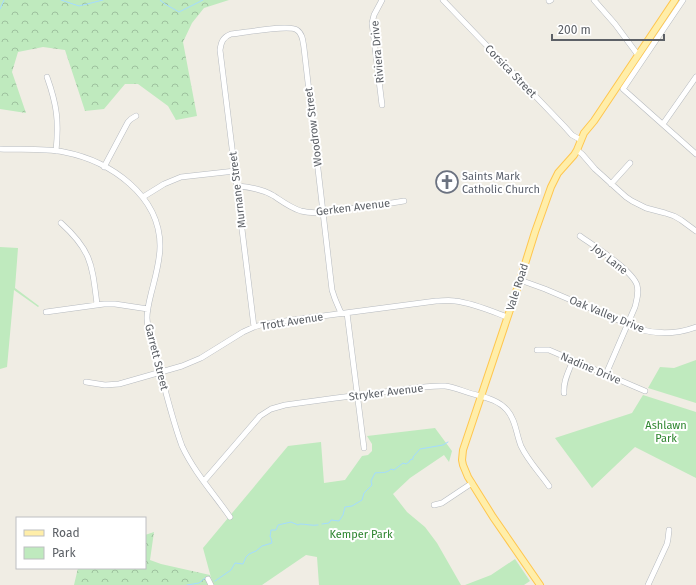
<svg xmlns="http://www.w3.org/2000/svg" width="696" height="585" viewBox="0 0 696 585" font-family="'Fira Sans',sans-serif">
	<defs>
		<pattern id="forest-crowns" width="20" height="18" patternUnits="userSpaceOnUse"><rect width="20" height="18" fill="#bfeabe"/><path d="M2 6a3 3 0 1 1 6 0M12 15a3 3 0 1 1 6 0" fill="none" stroke="#9ec19e"/></pattern>
	</defs>
	<rect width="100%" height="100%" fill="#f0ede4"/>
	<path fill="url(#forest-crowns)" d="M 0,0 L 229,0 L 204,8 L 192,23 L 183,42 L 197,116 L 176,120 L 168,106 L 138,84 L 125,84 L 104,109 L 85,111 L 65,50 L 43,47 L 18,52 L 12,72 L 26,113 L 0,109 Z
		M 154,532 L 150,560 L 161,564 L 210,575 L 213,585 L 74,585 L 78,568 L 145,568 L 145,535 Z"/>
	<path fill="#bfeabe" d="M 0,247 L 18,248 L 15,288 L 39,306 L 38,307 L 14,290 L 7,367 L 0,369 Z
		M 696,360 L 696,403 L 648,388 L 660,367 L 674,368 Z
		M 643,395 L 696,412 L 696,478 L 635,447 L 592,488 L 555,438 L 632,413 Z
		M 435,428 L 452,451 L 449,462 L 444,455 L 410,478 L 393,494 L 407,512 L 425,527 L 437,543 L 461,585 L 319,585 L 317,557 L 306,555 L 262,585 L 213,585 L 203,548 L 288,446 L 321,442 L 324,483 L 345,480 L 362,456 L 368,455 L 372,451 L 372,444 L 367,436 Z
		M 515,559 L 530,581 L 524,585 L 465,585 L 491,575 Z"/>
	<g fill="none" stroke-linecap="round" stroke-linejoin="round">
		<path stroke="#a4dbff" stroke-width="1" d="M 61,0 L 79,6 L 103,0
			M 160,0 L 165,4 L 179,12 L 203,0
			M 0,9 L 4,0
			M 322,524 L 329,523 L 331,520 L 339,521 L 343,515 L 345,507 L 352,506 L 362,500 L 364,493 L 372,485 L 371,481 L 375,473 C 381,472 386,474 391,469 L 394,470 L 403,463 L 406,464 L 409,462 L 410,460 L 413,459 L 413,457 L 420,449 L 443,445 L 448,442
			M 215,581 L 231,570 L 235,563 L 243,564 L 246,557 L 249,554 L 256,551 L 262,546 L 272,543 L 271,538 L 270,537 L 271,530 L 276,530 L 278,525 L 291,522 L 298,525 L 300,524 C 306,524 312,526 318,525
			M 187,585 L 199,583 L 205,578"/>
		<g stroke="#b6babf" stroke-width="6">
			<path id="minor" d="M 382,0 L 374,15 L 372,23 L 382,105
				M 443,0 L 564,126 L 572,135 L 581,140
				M 594,0 L 615,24 L 638,55
				M 683,0 L 623,89 L 696,154
				M 549,1 L 551,0
				M 47,77 C 57,105 59,121 56,151
				M 663,124 L 696,77
				M 0,149 C 21,150 43,148 64,152 C 110,161 160,195 160,246 C 160,262 155,278 151,294 C 149,302 147,310 147,318 C 148,336 155,354 160,371 C 167,396 173,422 182,446 C 194,472 214,494 230,517
				M 577,150 L 582,154 L 595,169 L 626,197 L 632,201 L 646,208 L 665,213 L 674,216 L 681,220 L 696,231
				M 104,167 L 128,122 L 131,119 L 136,116
				M 611,184 L 630,163
				M 237,186 C 251,187 262,189 274,196 C 283,202 291,208 301,211 C 316,215 332,211 346,209 C 366,207 385,204 404,201
				M 143,197 L 164,184 L 181,177 L 235,171
				M 61,223 C 92,251 92,265 97,304
				M 580,236 C 594,246 632,270 637,285 C 639,293 637,299 635,307 L 606,374
				M 520,280 L 545,289 L 639,329 C 659,335 677,334 696,327
				M 46,312 L 104,304 L 115,304 L 148,309
				M 347,313 L 364,448
				M 254,327 L 220,50 C 221,42 223,37 231,34 C 244,33 289,24 297,30 C 303,34 303,42 304,48 L 332,290 L 335,299 L 341,313
				M 537,350 L 549,350 L 645,391
				M 86,382 L 105,385 L 119,384 L 182,366 L 201,358 L 243,332 L 254,327 L 264,324 L 292,320 L 436,301 C 442,301 449,300 455,301 C 473,303 491,311 507,317
				M 564,393 C 563,381 569,371 573,360
				M 204,481 L 254,423 L 260,416 L 271,409 L 285,405 C 321,400 357,395 393,391 C 410,389 428,385 445,386 C 456,387 466,393 477,395 C 488,398 499,401 507,410 C 516,420 516,434 521,446 C 528,461 540,473 549,486
				M 434,505 L 442,503 L 472,483
				M 208,579 L 211,585
				M 648,585 L 667,544 L 668,539 L 669,530"/>
		</g>
		<g stroke="#ffc64e" stroke-width="8">
			<path id="major" d="M 540,585 L 493,517 L 468,477 L 463,465 L 462,460 L 463,450 L 520,280 L 535,232 L 551,187 L 558,173 L 574,155 L 577,150 L 584,133 L 594,121 L 675,0"/>
		</g>
		<use href="#minor" stroke="#fff" stroke-width="5"/>
		<use href="#major" stroke="#ffeea9" stroke-width="6"/>
	</g>
	<defs>
		<g id="church-ring" transform="scale(1.15)"><circle r="9.5" fill="#fff" stroke="#6b7280" stroke-width="1.5"/><path d="M-1.2-6h2.4v3.5h3.3v2.4h-3.3V6h-2.4V-.1h-3.3v-2.4h3.3Z" fill="#6b7280"/></g>
	</defs>
	<g fill-rule="evenodd">
		<use href="#church-ring" x="447" y="182"/>
	</g>
	<g text-anchor="middle" stroke-width="4" stroke-linejoin="round" paint-order="stroke">
		<g font-size="11" fill="#5c6066" stroke="#fff">
			<text transform="translate(377 52) rotate(-95)" y="4">Riviera Drive</text>
			<text transform="translate(511 71) rotate(46)" y="4">Corsica Street</text>
			<text transform="translate(313 127) rotate(-97)" y="4">Woodrow Street</text>
			<text transform="translate(237 190) rotate(-97)" y="4">Murnane Street</text>
			<text transform="translate(353 207) rotate(-7)" y="4">Gerken Avenue</text>
			<text transform="translate(610 259) rotate(38)" y="4">Joy Lane</text>
			<text transform="translate(517 287) rotate(-72)" y="4">Vale Road</text>
			<text transform="translate(607 314) rotate(22)" y="4">Oak Valley Drive</text>
			<text transform="translate(292 321) rotate(-9)" y="4">Trott Avenue</text>
			<text transform="translate(157 357) rotate(76)" y="4">Garrett Street</text>
			<text transform="translate(591 368) rotate(23)" y="4">Nadine Drive</text>
			<text transform="translate(386 392) rotate(-7)" y="4">Stryker Avenue</text>
		</g>
		<g font-size="11" fill="#5b616d" stroke="#fff" text-anchor="start">
			<text x="462" y="180">Saints Mark<tspan x="462" dy="13">Catholic Church</tspan></text>
		</g>
		<g font-size="11" fill="#2c842d" stroke="#fff">
			<text x="666" y="429">Ashlawn<tspan x="666" dy="13">Park</tspan></text>
			<text x="361" y="538">Kemper Park</text>
		</g>
	</g>
	<rect x="16" y="517" width="130" height="52" fill="#ffffff" stroke="#bebfc2"/>
	<rect x="24" y="530" width="20" height="6" fill="#ffeea9" stroke="#bebfc2"/>
	<text x="52" y="537" font-size="12" fill="#5c6066">Road</text>
	<rect x="24" y="547" width="20" height="12" fill="#bfeabe" stroke="#bebfc2"/>
	<text x="52" y="557" font-size="12" fill="#5c6066">Park</text>
	<path d="M552 34v6h112v-6" fill="none" stroke="#5c6066" stroke-width="2"/>
	<text x="558" y="34" font-size="12" fill="#5c6066" stroke="#ffffff" stroke-width="3" paint-order="stroke">200 m</text>
</svg>
